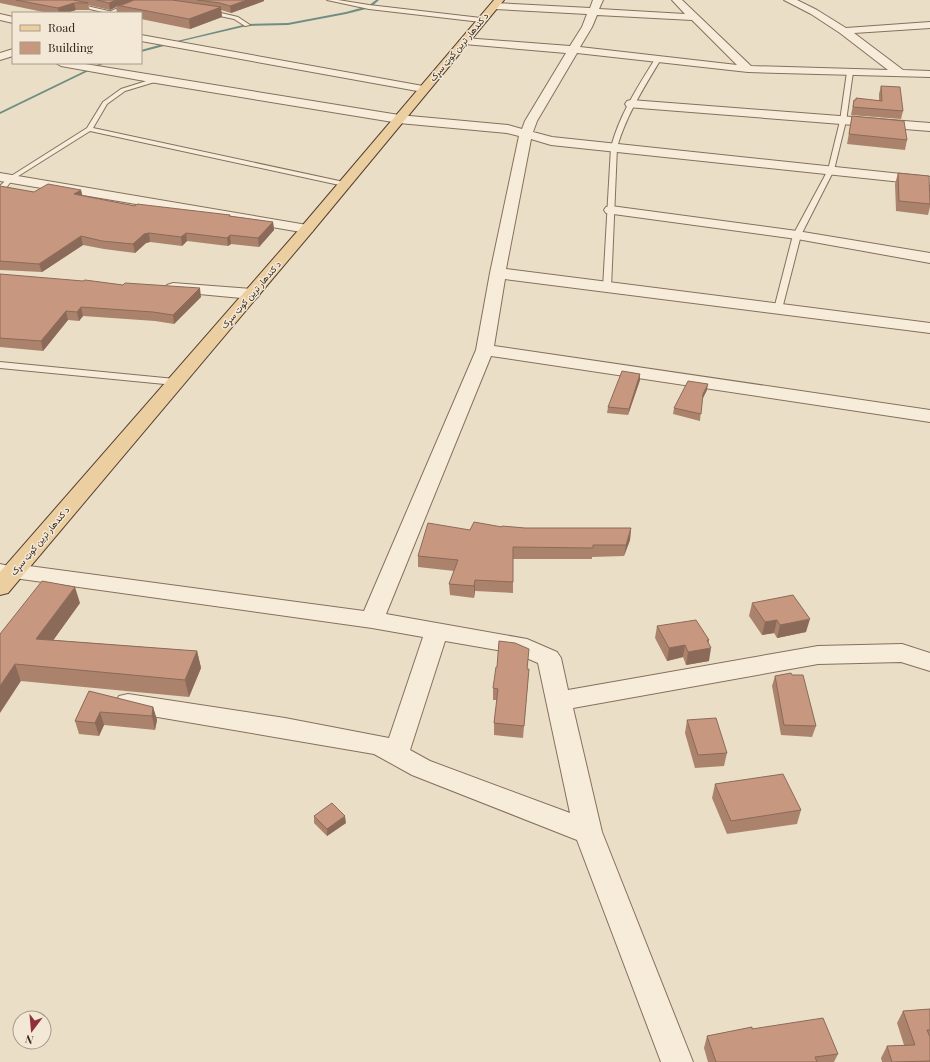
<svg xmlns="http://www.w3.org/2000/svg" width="930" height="1062" viewBox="0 0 930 1062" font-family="'Playfair Display',Vazirmatn,serif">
	<rect width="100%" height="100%" fill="#ebdec6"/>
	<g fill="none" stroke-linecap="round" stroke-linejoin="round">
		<path fill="#6f8d83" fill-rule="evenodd" d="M 376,0 L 379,0 L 370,8 L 346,14 L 288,25 L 247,26 L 178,42 L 177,41 L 247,24 L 288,23 L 346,12 L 368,6 Z
			M 163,44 L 164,46 L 141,52 L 141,50 Z
			M 101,63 L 105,63 L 0,114 L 0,112 Z"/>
		<g stroke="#85705d" stroke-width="2">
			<path id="service" d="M 51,0 L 61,0 L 117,13 L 107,13 Z
				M 327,0 L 338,0 L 369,5 L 481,18 L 484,20 L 481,22 L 369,9 Z
				M 208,10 L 238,17 L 250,25 L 245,26 L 234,19 L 206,13 L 205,12 Z
				M 658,57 L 661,59 C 643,89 627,114 617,147 L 611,288 L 607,290 L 603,288 L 611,147 C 620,114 637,88 655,59 Z
				M 850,70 L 853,72 L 846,121 L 834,170 L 801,235 L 782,309 L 778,312 L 775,311 L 774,309 L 793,235 L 828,170 L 840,121 L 847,72 Z
				M 156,78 L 158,79 L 158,81 L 125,91 L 107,104 L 93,128 L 344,182 L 348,184 L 344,186 L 90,131 L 12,180 L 3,192 L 0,192 L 0,186 L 8,178 L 87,128 L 103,102 L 121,89 Z
				M 0,362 L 175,379 L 180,382 L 175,385 L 0,368 Z
				M 0,564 L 18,568 L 20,571 L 18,574 L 14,575 L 0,572 Z"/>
		</g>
		<g stroke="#85705d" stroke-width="2">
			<path id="minor" d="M 138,0 L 151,0 L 149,2 L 123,13 L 109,13 L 111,11 Z
				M 593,0 L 603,0 L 599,9 L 685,14 L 672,0 L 682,0 L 751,66 L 888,70 L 840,33 L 811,14 L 784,0 L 797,0 L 817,10 L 846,28 L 930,22 L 930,28 L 854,33 L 903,70 L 930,71 L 930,77 L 748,72 L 577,53 L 537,121 L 533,132 L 552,137 L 930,177 L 930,185 L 551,145 L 531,139 L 506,269 L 930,323 L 930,333 L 505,279 L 494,346 L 930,410 L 930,422 L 491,356 L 386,614 L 527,639 L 557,652 L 561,658 L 568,690 L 818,646 L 902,644 L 930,653 L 930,671 L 901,662 L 818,664 L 573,708 L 602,832 L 693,1062 L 661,1062 L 577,840 L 412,775 L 374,754 L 128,712 L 119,710 L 116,703 L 119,696 L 128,694 L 285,718 L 389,738 L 423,637 L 372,628 L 14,578 L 6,576 L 3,571 L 6,566 L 14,564 L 364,611 L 476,350 L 490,273 L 519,136 L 507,133 L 399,123 L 156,83 L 61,66 L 56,63 L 79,63 L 399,115 L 508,125 L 522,129 L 525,121 L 566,53 L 464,44 L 459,41 L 464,38 L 570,46 L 582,27 L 587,14 L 494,9 L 489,6 L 494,3 L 590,8 ZM 597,15 L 692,20 L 737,65 L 580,47 L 592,27 ZM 445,641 L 515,653 L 538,663 L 570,813 L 430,761 L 410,750 Z
				M 0,14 L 13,17 L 13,23 L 0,20 Z
				M 141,35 L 423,86 L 427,87 L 429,89 L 427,91 L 423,92 L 141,41 Z
				M 13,49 L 13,56 L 0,60 L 0,53 Z
				M 631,100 L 930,123 L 930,131 L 627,107 L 625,104 L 627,101 Z
				M 0,173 L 307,225 L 312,226 L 314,229 L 312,232 L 307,233 L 0,181 Z
				M 611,206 L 797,231 L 930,253 L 930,263 L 797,239 L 606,213 L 604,210 L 606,207 Z
				M 173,283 L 252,289 L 258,291 L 260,294 L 258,297 L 252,299 L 167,291 L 165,288 L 167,285 Z"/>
		</g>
		<g stroke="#543f31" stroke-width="2">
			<path id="primary" d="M 494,0 L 504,0 L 312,232 L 8,593 L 0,595 L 0,572 L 302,226 Z"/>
		</g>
		<use href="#service" fill="#f7ecd9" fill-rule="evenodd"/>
		<use href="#minor" fill="#f7ecd9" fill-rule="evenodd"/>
		<use href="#primary" fill="#eccfa1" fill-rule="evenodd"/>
	</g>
	<path fill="#ab836d" d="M 0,0 L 264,0 L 264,1 L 231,13 L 221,10 L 222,17 L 190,29 L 141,19 L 141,13 L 117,13 L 116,7 L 110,10 L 88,5 L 90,10 L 76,10 L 66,13 L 48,13 L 0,3 Z
		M 881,86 L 903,111 L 901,119 L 851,115 L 854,100 L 879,100 L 879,94 Z
		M 852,116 L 907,140 L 905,150 L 847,144 Z
		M 898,173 L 930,195 L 930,207 L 928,215 L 896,211 L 895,184 Z
		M 0,186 L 34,192 L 81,190 L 82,196 L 135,206 L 230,215 L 231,216 L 273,222 L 274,230 L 259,247 L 231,244 L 228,246 L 187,241 L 182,246 L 150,242 L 146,243 L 135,253 L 104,249 L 83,245 L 42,272 L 0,270 Z
		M 0,274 L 201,297 L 174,324 L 155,321 L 83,316 L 79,321 L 68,320 L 43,351 L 0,347 Z
		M 640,374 L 640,380 L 628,415 L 607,413 L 608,407 Z
		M 707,390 L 702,399 L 700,421 L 673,414 L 674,408 Z
		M 502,527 L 525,528 L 631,528 L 630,540 L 624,556 L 592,557 L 592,559 L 513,559 L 513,593 L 475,591 L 474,598 L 450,595 L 449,584 L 454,571 L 418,567 L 418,556 L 470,530 Z
		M 80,603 L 53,640 L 197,651 L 201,668 L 189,697 L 21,681 L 0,634 Z
		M 752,603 L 806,632 L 777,638 L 774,633 L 762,635 L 749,616 Z
		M 657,626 L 708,642 L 709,661 L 686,665 L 683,657 L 667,661 L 655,638 Z
		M 528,669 L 528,681 L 523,738 L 494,735 L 494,723 L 497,700 L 493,700 L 493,688 Z
		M 775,676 L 816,726 L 812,737 L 781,735 L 772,686 Z
		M 89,691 L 153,707 L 157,720 L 155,730 L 104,725 L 99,736 L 79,734 L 75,721 Z
		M 687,720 L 727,753 L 724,766 L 695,768 L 685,733 Z
		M 715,784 L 801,810 L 797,824 L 727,834 L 712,798 Z
		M 314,816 L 346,823 L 327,836 L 314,823 Z
		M 930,1009 L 930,1062 L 882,1062 L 881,1058 L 887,1046 L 904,1045 L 897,1023 L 903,1011 Z
		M 752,1029 L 838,1054 L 834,1062 L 708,1062 L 704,1048 L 707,1036 Z"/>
	<path fill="#8b6a59" d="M 116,0 L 134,0 L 120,6 L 116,5 L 116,7 L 110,10 L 109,3 Z
		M 247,0 L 264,0 L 264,1 L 231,13 L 230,6 Z
		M 74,3 L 76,10 L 66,13 L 59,13 L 58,8 Z
		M 221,7 L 222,17 L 190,29 L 189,19 Z
		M 81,190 L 83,198 L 74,194 Z
		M 273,222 L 274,230 L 259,247 L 258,238 Z
		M 149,233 L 150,242 L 146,243 L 135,253 L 133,244 L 144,234 Z
		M 186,233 L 187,241 L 182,246 L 181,237 Z
		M 230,235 L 231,244 L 228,246 L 227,238 Z
		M 81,236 L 83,245 L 42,272 L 39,264 Z
		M 200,288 L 201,297 L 174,324 L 173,315 Z
		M 81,307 L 83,316 L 79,321 L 77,312 Z
		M 66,311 L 68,320 L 43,351 L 41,341 Z
		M 640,374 L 640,380 L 628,415 L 629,409 Z
		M 708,384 L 707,390 L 702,400 L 703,394 Z
		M 631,528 L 630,540 L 624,556 L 626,545 Z
		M 475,580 L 475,591 L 474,598 L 474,586 Z
		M 75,587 L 80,603 L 42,656 L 36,639 Z
		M 810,619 L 806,632 L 777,638 L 780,625 Z
		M 777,620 L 774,633 L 762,635 L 765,622 Z
		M 707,640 L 709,640 L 707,649 L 711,648 L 709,661 L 686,665 L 688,652 Z
		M 685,645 L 683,657 L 667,661 L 669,648 Z
		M 197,651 L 201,668 L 189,697 L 185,680 Z
		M 15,664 L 21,681 L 0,713 L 0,686 Z
		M 153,707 L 157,720 L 155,730 L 152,716 Z
		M 100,712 L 104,725 L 99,736 L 95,723 Z
		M 345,816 L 346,823 L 327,836 L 327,829 Z"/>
	<path fill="#c7987f" stroke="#8b6a59" d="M 16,0 L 73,0 L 88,3 L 74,3 L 58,8 Z
		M 97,0 L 116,0 L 109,3 Z
		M 134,0 L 172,0 L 221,7 L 189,19 L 116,5 L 122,5 Z
		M 197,0 L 247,0 L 230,6 L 220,3 Z
		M 881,86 L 900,87 L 903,111 L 853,107 L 854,100 L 856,100 L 856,98 L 882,101 Z
		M 852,116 L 904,121 L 907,140 L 849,134 Z
		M 898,173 L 929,176 L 930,204 L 899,201 Z
		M 48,184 L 81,190 L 74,194 L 135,206 L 137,204 L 230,215 L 229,216 L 273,222 L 258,238 L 230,235 L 227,238 L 186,233 L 181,237 L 149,233 L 144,234 L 133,244 L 102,241 L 81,236 L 39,264 L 0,261 L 0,186 L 34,192 Z
		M 0,274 L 83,281 L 85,280 L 123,285 L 125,283 L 200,288 L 173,315 L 153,312 L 81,307 L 77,312 L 66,311 L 41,341 L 0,338 Z
		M 622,371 L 640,374 L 629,409 L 608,407 Z
		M 688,381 L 708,384 L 703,394 L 701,414 L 674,408 Z
		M 474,522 L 502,527 L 502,526 L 525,528 L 631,528 L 626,545 L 593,545 L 593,548 L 513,547 L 513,582 L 475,580 L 474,586 L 449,584 L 458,560 L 418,556 L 428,523 L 470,530 Z
		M 42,581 L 75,587 L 36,639 L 197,651 L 185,680 L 15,664 L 0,686 L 0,634 Z
		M 793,595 L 810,619 L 780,625 L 777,620 L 765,622 L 752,603 Z
		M 696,620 L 709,640 L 707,640 L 711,648 L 688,652 L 685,645 L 669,648 L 657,626 Z
		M 499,641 L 515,643 L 529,649 L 527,669 L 529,669 L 524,726 L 494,723 L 498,689 L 493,688 L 496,667 L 497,667 Z
		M 791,673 L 792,675 L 803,675 L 816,726 L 784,725 L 775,676 Z
		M 89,691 L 153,707 L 152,716 L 100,712 L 95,723 L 75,721 Z
		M 716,718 L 727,753 L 698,755 L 687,720 Z
		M 783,774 L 801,810 L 731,821 L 715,784 Z
		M 332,803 L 345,816 L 327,829 L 314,816 Z
		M 930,1009 L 930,1030 L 927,1030 L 930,1037 L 930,1061 L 892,1062 L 887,1046 L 915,1045 L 903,1011 Z
		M 823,1018 L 838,1054 L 815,1057 L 817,1062 L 716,1062 L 707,1036 L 752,1027 L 752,1029 Z"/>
	<g text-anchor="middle" stroke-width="3" stroke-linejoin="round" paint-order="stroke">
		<g font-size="9" fill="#372920" stroke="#f3e8d5">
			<text transform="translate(459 47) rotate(-50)" y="3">د کندهار ترين کوټ سړک</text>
			<text transform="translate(251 295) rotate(-49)" y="3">د کندهار ترين کوټ سړک</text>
			<text transform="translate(40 541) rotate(-50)" y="3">د کندهار ترين کوټ سړک</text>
		</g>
	</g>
	<rect x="12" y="12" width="130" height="52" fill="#f3e8d5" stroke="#a89c8d"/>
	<rect x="20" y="25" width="20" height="6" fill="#eccfa1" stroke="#a89c8d"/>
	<text x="48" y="32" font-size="12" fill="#372920">Road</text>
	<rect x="20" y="42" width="20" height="12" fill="#c7987f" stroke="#a89c8d"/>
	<text x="48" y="52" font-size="12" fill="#372920">Building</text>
	<g transform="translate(32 1030) rotate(196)"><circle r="19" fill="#f3e8d5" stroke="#a89c8d"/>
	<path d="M0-3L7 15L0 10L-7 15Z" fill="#903139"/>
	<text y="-6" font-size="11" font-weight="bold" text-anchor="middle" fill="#372920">N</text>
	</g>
</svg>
